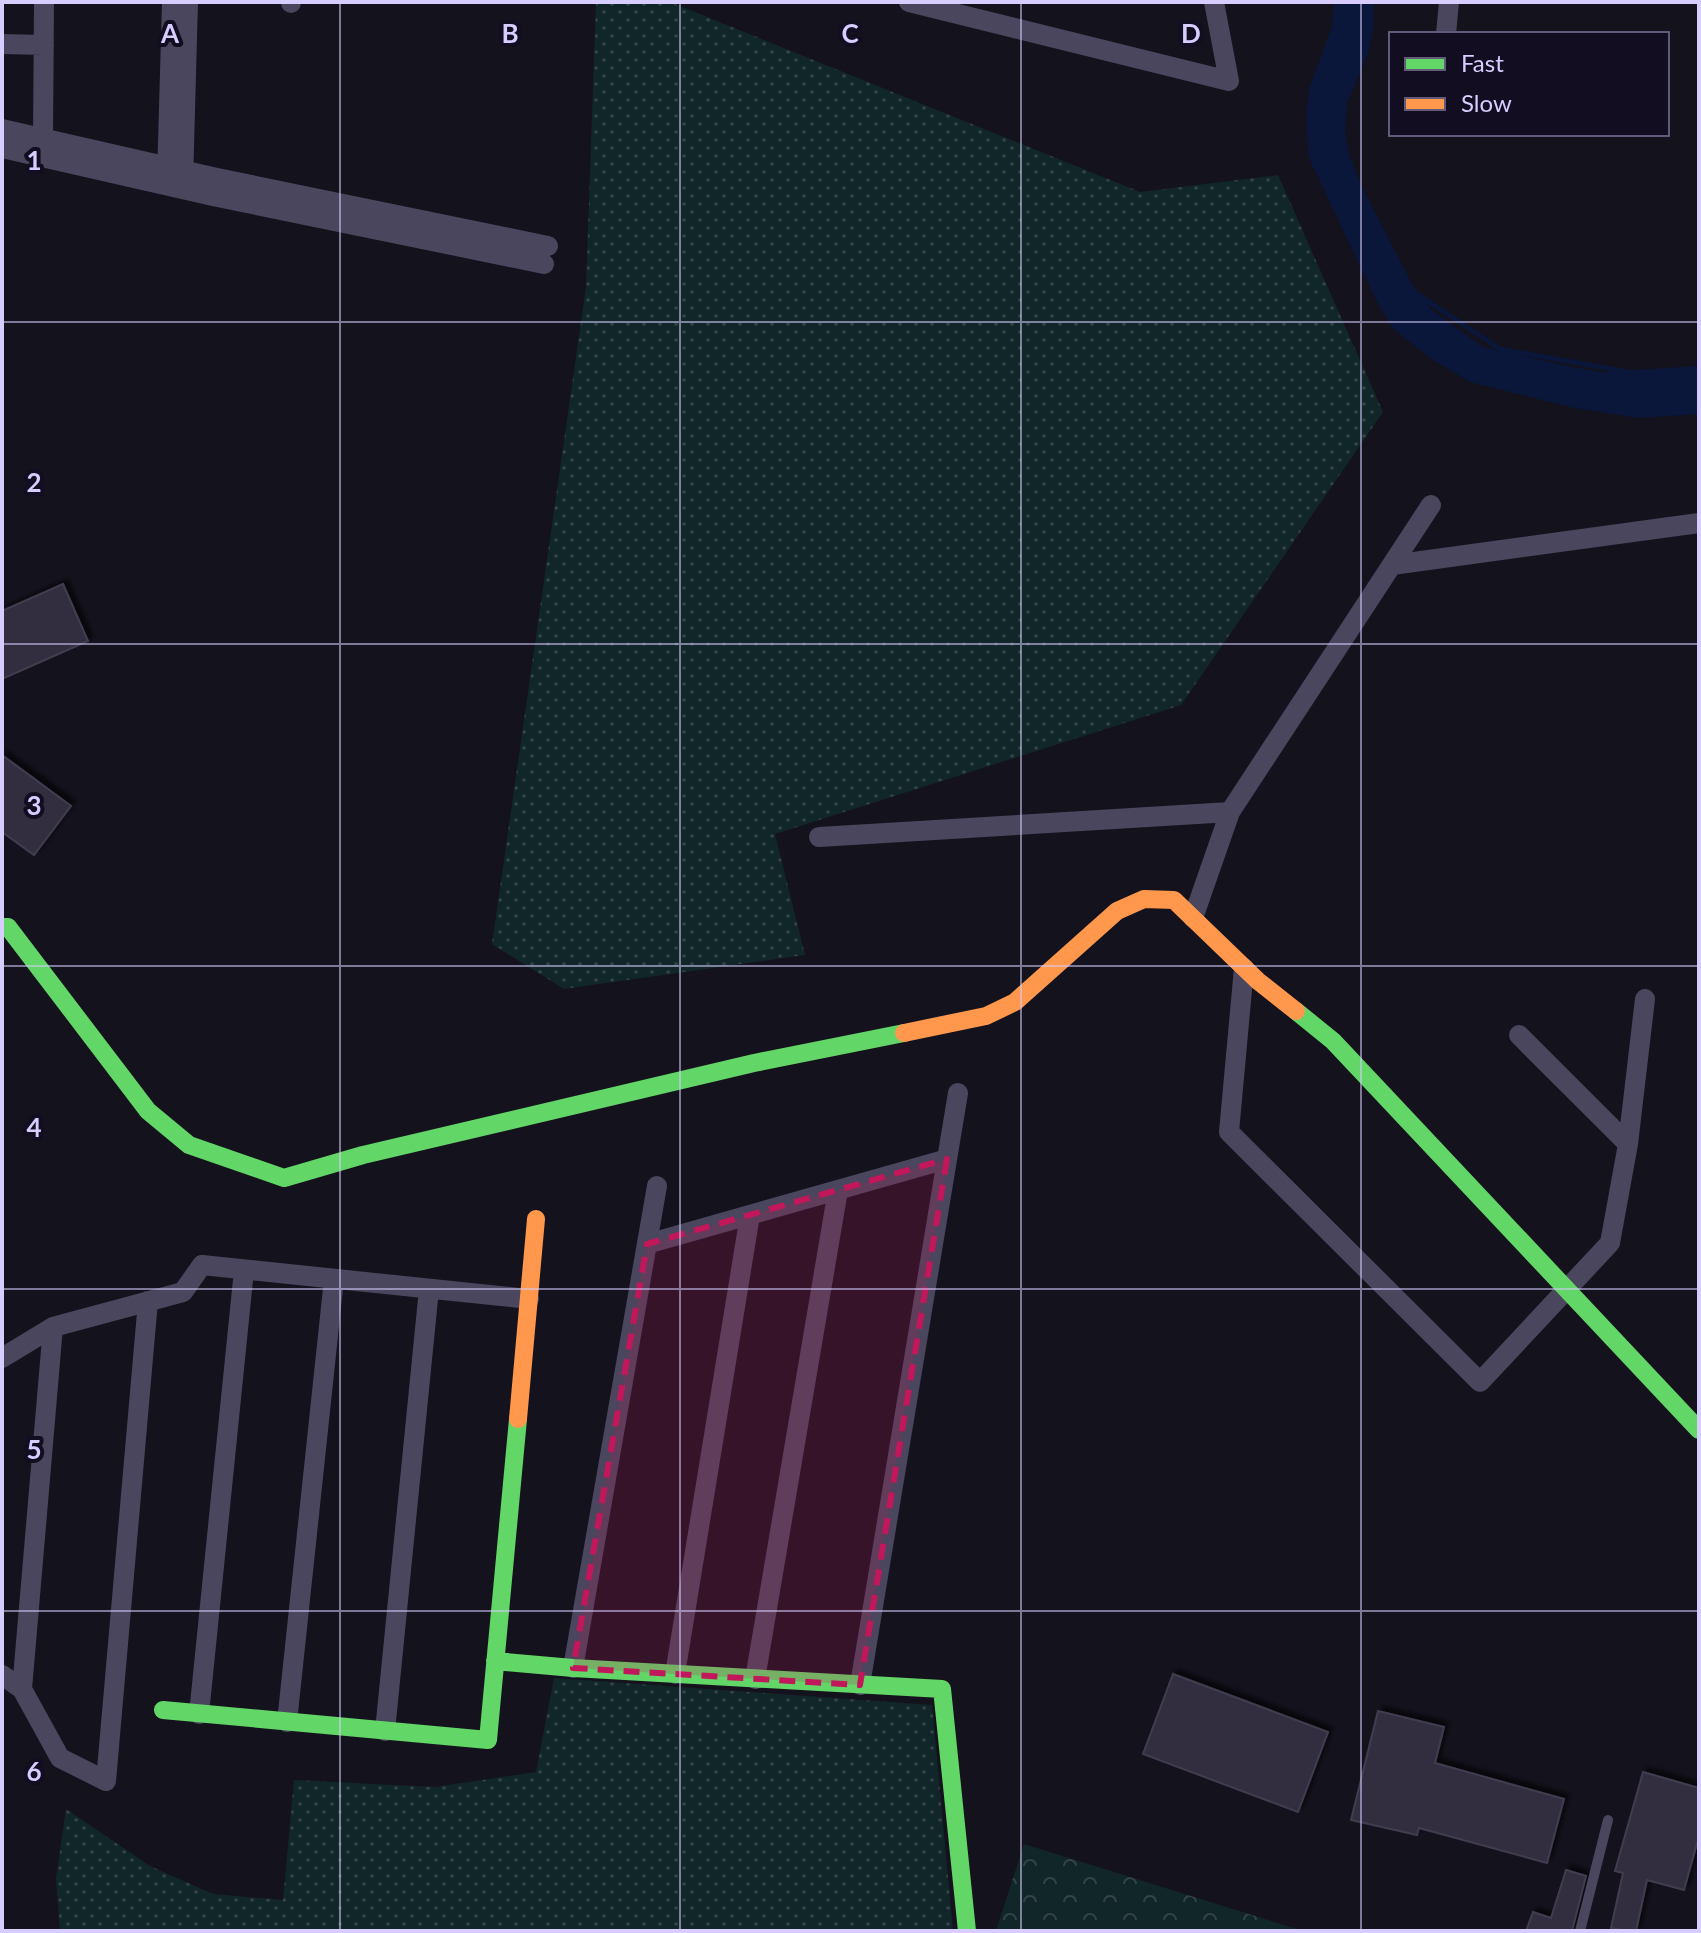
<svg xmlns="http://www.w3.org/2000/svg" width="1701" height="1933" viewBox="0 0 1701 1933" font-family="Lato,sans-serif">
	<defs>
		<pattern id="grass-dots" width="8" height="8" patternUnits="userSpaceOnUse" patternTransform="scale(2)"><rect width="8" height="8" fill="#112629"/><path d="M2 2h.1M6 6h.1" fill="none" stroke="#334449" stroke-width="1.8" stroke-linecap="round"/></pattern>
		<pattern id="forest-crowns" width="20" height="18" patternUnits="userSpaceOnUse" patternTransform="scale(2)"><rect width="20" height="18" fill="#112629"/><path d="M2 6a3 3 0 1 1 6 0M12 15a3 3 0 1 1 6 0" fill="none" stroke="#334449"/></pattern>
		<filter id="shadow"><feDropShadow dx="4.5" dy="-4.5" stdDeviation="2" flood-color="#0009"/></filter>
	</defs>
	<rect width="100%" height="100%" fill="#14121d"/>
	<path fill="url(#grass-dots)" d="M 596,2 L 670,2 L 1140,192 L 1278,175 L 1383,412 L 1181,705 L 775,834 L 805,955 L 564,989 L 492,944 L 586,287 Z
		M 554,1678 L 932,1705 L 953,1931 L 60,1931 L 56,1879 L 66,1809 L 150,1866 L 213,1894 L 283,1900 L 294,1780 L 435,1787 L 536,1772 Z"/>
	<path fill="url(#forest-crowns)" d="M 1024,1844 L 1303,1931 L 996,1931 Z"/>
	<path fill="#0a173b" d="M 1334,2 L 1374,2 L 1373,30 L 1368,53 L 1347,104 L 1345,134 L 1349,154 L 1362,187 L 1412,284 L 1432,310 L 1483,347 L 1572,367 L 1601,372 L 1699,366 L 1699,414 L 1638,418 L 1574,408 L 1470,382 L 1433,360 L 1392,328 L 1375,298 L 1308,156 L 1306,118 L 1309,89 L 1332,26 Z"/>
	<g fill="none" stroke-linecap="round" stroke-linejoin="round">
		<path stroke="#0a173b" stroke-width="5" d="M 1417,294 L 1500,349 L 1628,372"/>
	</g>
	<path fill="#332f3f" stroke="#413c50" stroke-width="2" filter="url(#shadow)" d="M 63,584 L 88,641 L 2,679 L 2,611 Z
		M 2,755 L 71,806 L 34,855 L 2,832 Z
		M 1173,1674 L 1328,1732 L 1298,1812 L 1143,1754 Z
		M 1378,1711 L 1444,1727 L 1435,1763 L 1564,1799 L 1547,1863 L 1419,1828 L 1417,1835 L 1351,1820 Z
		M 1643,1772 L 1699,1788 L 1699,1836 L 1684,1890 L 1647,1880 L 1636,1931 L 1627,1931 L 1611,1928 L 1623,1873 L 1615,1871 Z
		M 1566,1870 L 1586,1876 L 1572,1931 L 1526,1931 L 1533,1912 L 1551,1918 Z"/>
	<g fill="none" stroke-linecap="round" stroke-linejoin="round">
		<path stroke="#49465d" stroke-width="10" d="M 1580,1931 L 1608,1820"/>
		<path stroke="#49465d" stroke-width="20" d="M 909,2 L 1229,81 L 1214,2
			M 291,3 L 291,2
			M 1446,34 L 1449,2
			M 2,44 L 44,45
			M 2,129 L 217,178 L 548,246
			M 43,140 L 44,2
			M 2,148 L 213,196 L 544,264
			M 167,178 L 172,2
			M 183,182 L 188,2
			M 1392,565 L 1699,523
			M 819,837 L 1230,812
			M 1193,918 L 1230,812 L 1431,505
			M 1244,968 L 1229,1132 L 1480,1382 L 1610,1243 L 1628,1144 L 1645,999
			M 1519,1035 L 1628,1144
			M 647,1244 L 947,1159
			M 2,1358 L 53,1327 L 183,1292 L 202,1265 L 529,1299
			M 573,1668 L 657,1186
			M 675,1674 L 750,1215
			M 2,1675 L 22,1689 L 60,1758 L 106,1781 L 148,1301
			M 755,1679 L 838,1190
			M 860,1685 L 958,1093
			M 22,1689 L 53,1327
			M 199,1714 L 244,1270
			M 287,1722 L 334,1279
			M 385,1731 L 429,1289"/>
		<path stroke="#63d668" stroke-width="18" d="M 2,927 L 8,927 L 148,1111 L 189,1145 L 284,1178 L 363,1155 L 754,1063 L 904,1033
			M 1296,1011 L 1333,1041 L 1699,1430
			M 495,1661 L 573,1668 L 942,1689 L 967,1931
			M 163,1710 L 488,1740 L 518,1419"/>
		<path stroke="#ff974d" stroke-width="18" d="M 904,1033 L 986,1016 L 1015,1002 L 1117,911 L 1144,899 L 1174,900 L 1258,981 L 1296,1011
			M 518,1419 L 536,1219"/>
	</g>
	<path fill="#c2185b" fill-opacity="0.2" stroke="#c2185b" stroke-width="6" stroke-dasharray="16 10" stroke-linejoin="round" d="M 947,1159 L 860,1685 L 573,1668 L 647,1244 Z"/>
	<path fill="none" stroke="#d7cdff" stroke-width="2" stroke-opacity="0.55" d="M 340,2 L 340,1931M 680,2 L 680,1931M 1021,2 L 1021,1931M 1361,2 L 1361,1931M 2,322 L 1699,322M 2,644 L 1699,644M 2,966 L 1699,966M 2,1289 L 1699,1289M 2,1611 L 1699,1611"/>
	<g font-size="26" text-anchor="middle" font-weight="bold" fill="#d7cdff" stroke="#120d21" stroke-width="8" stroke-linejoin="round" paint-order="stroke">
		<text x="170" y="43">A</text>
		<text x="510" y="43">B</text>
		<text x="850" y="43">C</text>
		<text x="1191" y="43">D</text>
		<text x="34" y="170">1</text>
		<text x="34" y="492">2</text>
		<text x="34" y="815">3</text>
		<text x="34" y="1137">4</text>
		<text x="34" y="1459">5</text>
		<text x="34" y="1781">6</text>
	</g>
	<rect width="1701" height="1933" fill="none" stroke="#d7cdff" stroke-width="8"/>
	<rect x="1389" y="32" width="280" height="104" fill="#120d21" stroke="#615a7a" stroke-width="2"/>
	<rect x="1405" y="58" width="40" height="12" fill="#63d668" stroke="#615a7a" stroke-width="2"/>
	<text x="1461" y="72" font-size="24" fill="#d7cdff">Fast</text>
	<rect x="1405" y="98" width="40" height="12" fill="#ff974d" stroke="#615a7a" stroke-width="2"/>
	<text x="1461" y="112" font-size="24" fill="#d7cdff">Slow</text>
</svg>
